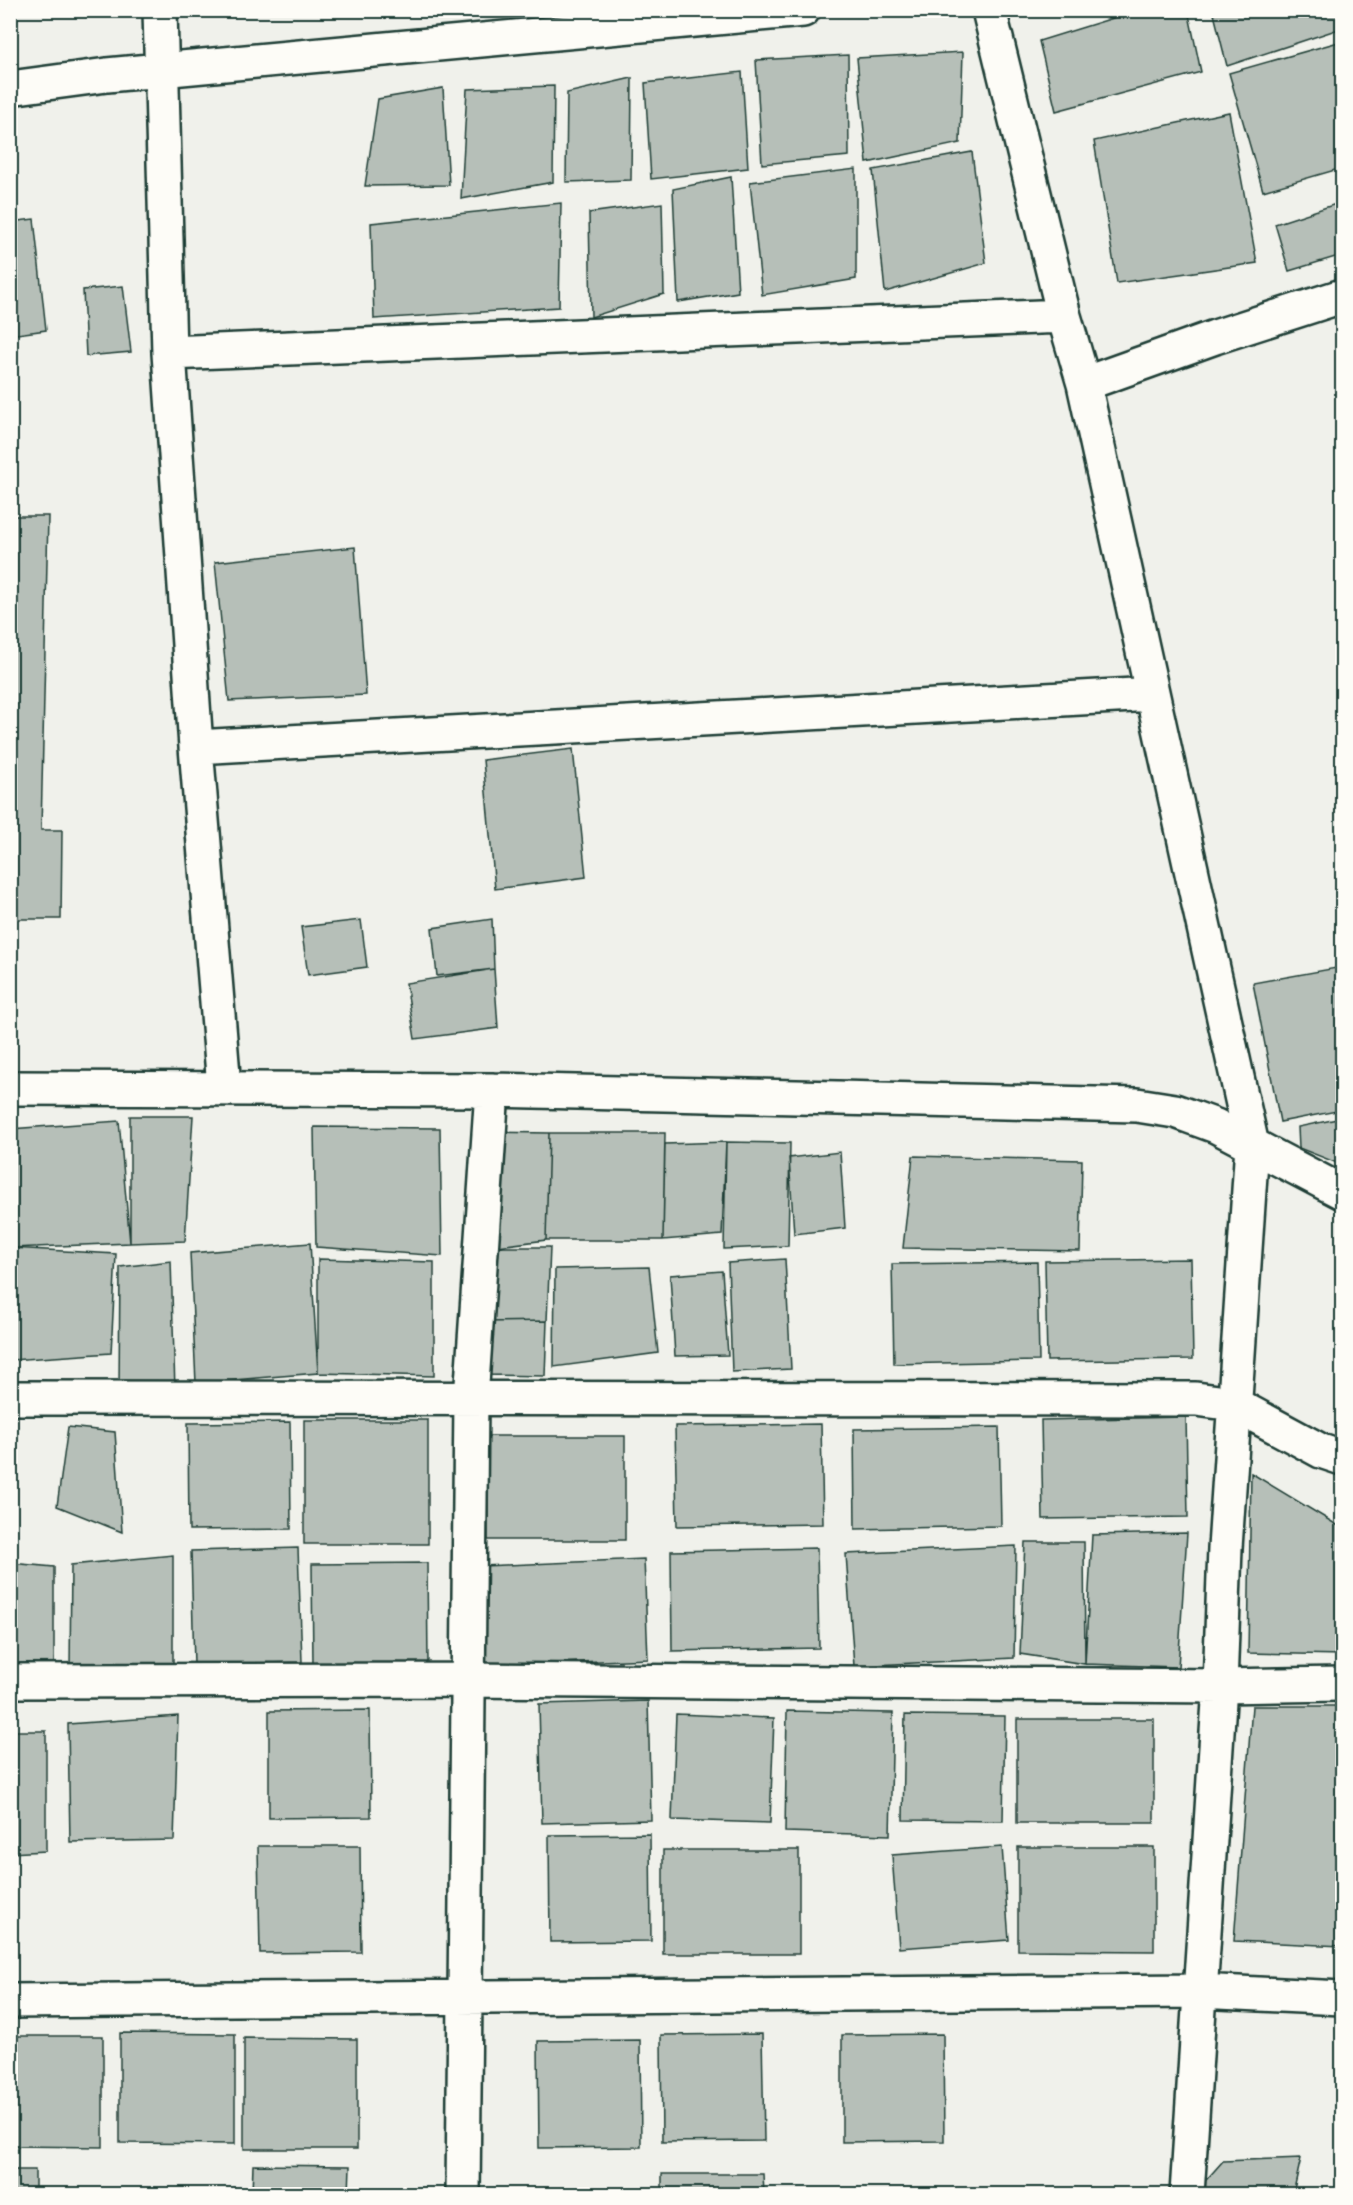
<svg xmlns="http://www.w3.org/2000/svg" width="1353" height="2205" viewBox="0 0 1353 2205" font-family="Caveat,sans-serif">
	<rect width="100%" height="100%" fill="#f0f1eb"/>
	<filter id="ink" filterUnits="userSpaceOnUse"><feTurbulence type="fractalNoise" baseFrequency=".0167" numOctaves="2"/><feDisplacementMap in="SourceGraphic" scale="12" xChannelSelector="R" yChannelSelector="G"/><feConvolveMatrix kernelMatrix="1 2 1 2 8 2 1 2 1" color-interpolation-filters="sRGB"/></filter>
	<g filter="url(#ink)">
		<path fill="#b6bfb8" stroke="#1f3d34" stroke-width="1.5" d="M 1139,10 L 1188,10 L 1201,72 L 1056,111 L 1039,41 Z
			M 1213,10 L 1342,10 L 1342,28 L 1227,66 Z
			M 1342,41 L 1342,168 L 1263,191 L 1229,73 Z
			M 963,52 L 960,143 L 867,163 L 857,58 Z
			M 848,55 L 849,156 L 762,164 L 756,60 Z
			M 742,72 L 748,168 L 651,179 L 645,83 Z
			M 632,78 L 631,180 L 566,182 L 567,93 Z
			M 554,86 L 553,182 L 461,199 L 467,89 Z
			M 443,88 L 449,185 L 365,186 L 378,99 Z
			M 1229,112 L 1257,263 L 1117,283 L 1094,141 Z
			M 972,152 L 986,263 L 885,292 L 873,170 Z
			M 856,169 L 856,279 L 762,295 L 750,182 Z
			M 731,177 L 738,292 L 678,302 L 673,189 Z
			M 1342,202 L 1342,255 L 1289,271 L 1275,224 Z
			M 561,203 L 559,307 L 374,319 L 371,223 Z
			M 662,203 L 664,294 L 591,317 L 589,213 Z
			M 34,219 L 46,330 L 10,335 L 10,222 Z
			M 123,286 L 131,352 L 86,356 L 83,290 Z
			M 10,516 L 48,516 L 41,830 L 62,830 L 61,919 L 10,919 Z
			M 355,547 L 366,695 L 229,701 L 215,562 Z
			M 573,749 L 586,877 L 495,889 L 483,760 Z
			M 492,919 L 494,969 L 437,976 L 432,928 Z
			M 361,920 L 367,967 L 308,975 L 301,927 Z
			M 1336,968 L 1342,1005 L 1342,1110 L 1280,1122 L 1253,983 Z
			M 494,969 L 498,1028 L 415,1039 L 406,983 Z
			M 130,1116 L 193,1116 L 185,1241 L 130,1243 Z
			M 1342,1118 L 1342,1165 L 1299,1148 L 1298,1127 Z
			M 119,1121 L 130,1243 L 11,1248 L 10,1129 Z
			M 314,1127 L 440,1128 L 442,1256 L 316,1247 Z
			M 494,1132 L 549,1133 L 546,1240 L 490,1247 Z
			M 549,1133 L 665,1133 L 663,1240 L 546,1240 Z
			M 726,1142 L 722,1235 L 663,1240 L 665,1144 Z
			M 726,1142 L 790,1143 L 788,1246 L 724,1249 Z
			M 840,1152 L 845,1228 L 794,1234 L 789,1158 Z
			M 913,1156 L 1082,1160 L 1080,1251 L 903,1248 Z
			M 310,1243 L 318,1373 L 196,1383 L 190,1253 Z
			M 490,1247 L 550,1247 L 547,1321 L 484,1322 Z
			M 11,1248 L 116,1254 L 111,1353 L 11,1360 Z
			M 318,1259 L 434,1262 L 434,1376 L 318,1373 Z
			M 785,1259 L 791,1369 L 732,1372 L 728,1263 Z
			M 1191,1259 L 1193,1359 L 1047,1361 L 1045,1261 Z
			M 171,1261 L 175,1390 L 119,1390 L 120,1267 Z
			M 1037,1262 L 1039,1361 L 894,1364 L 892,1264 Z
			M 649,1267 L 658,1353 L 554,1367 L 555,1269 Z
			M 722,1271 L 728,1355 L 675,1356 L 670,1275 Z
			M 547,1321 L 545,1376 L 480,1375 L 484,1322 Z
			M 1186,1417 L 1188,1517 L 1043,1519 L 1041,1420 Z
			M 304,1420 L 428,1420 L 428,1544 L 304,1544 Z
			M 290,1422 L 291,1529 L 189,1530 L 188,1423 Z
			M 821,1424 L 823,1524 L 677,1526 L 675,1426 Z
			M 68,1427 L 115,1432 L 122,1532 L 57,1506 Z
			M 999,1427 L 1001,1526 L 855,1529 L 854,1429 Z
			M 488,1436 L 625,1436 L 625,1540 L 488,1540 Z
			M 1251,1473 L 1342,1528 L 1342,1655 L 1248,1653 Z
			M 1187,1533 L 1178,1667 L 1085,1664 L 1092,1535 Z
			M 1025,1542 L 1084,1542 L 1085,1664 L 1020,1654 Z
			M 1016,1546 L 1014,1658 L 854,1666 L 846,1554 Z
			M 298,1548 L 302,1662 L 194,1665 L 191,1551 Z
			M 817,1548 L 819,1648 L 672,1651 L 671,1551 Z
			M 173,1555 L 173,1671 L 70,1671 L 71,1565 Z
			M 644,1559 L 648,1659 L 486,1666 L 482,1566 Z
			M 10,1563 L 54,1567 L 54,1675 L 10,1675 Z
			M 427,1563 L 428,1664 L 313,1665 L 312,1564 Z
			M 648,1701 L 651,1820 L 542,1823 L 539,1704 Z
			M 1252,1706 L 1342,1706 L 1342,1946 L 1234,1941 Z
			M 370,1710 L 371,1817 L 269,1818 L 269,1711 Z
			M 787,1711 L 893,1713 L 890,1835 L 785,1832 Z
			M 676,1714 L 774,1718 L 770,1823 L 672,1820 Z
			M 905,1715 L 1005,1716 L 1003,1821 L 903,1820 Z
			M 178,1716 L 174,1840 L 70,1842 L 68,1724 Z
			M 1017,1719 L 1154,1719 L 1154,1823 L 1017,1823 Z
			M 10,1731 L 46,1731 L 46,1851 L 10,1853 Z
			M 650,1834 L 651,1941 L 550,1942 L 549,1835 Z
			M 258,1846 L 360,1846 L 361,1952 L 260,1953 Z
			M 1002,1847 L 1009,1940 L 899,1948 L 892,1855 Z
			M 1018,1847 L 1154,1847 L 1154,1951 L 1018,1950 Z
			M 663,1850 L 799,1850 L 799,1954 L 663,1954 Z
			M 120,2033 L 235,2034 L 235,2144 L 120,2143 Z
			M 762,2034 L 764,2141 L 662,2142 L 661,2035 Z
			M 943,2034 L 944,2141 L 842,2142 L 842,2035 Z
			M 10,2036 L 103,2036 L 103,2147 L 10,2146 Z
			M 244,2038 L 357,2039 L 357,2149 L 244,2149 Z
			M 640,2040 L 641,2147 L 539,2148 L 538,2041 Z
			M 1301,2158 L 1293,2194 L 1200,2194 L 1199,2188 L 1223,2161 Z
			M 253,2165 L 350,2166 L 349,2194 L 252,2194 Z
			M 10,2170 L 35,2170 L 35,2194 L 10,2194 Z
			M 662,2174 L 763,2174 L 764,2194 L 662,2194 Z
			M 641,2192 L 641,2194 L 547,2194 Z"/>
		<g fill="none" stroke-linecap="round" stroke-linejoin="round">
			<g stroke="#1f3d34" stroke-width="38">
				<path id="minor" d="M 160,10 L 169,353 L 196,747 L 224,1087
					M 989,10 L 1064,316 L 1084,384 L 1252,1145 L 1225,1548 L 1220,1686 L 1187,2194
					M 10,88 L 107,75 L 803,10
					M 169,353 L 1064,316
					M 1084,384 L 1215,337 L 1342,296
					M 196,747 L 1152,694
					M 10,1088 L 492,1090 L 1137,1105 L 1175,1111 L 1216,1126 L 1342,1192
					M 10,1398 L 1196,1399 L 1234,1404 L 1321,1451 L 1342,1458
					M 10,1681 L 467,1680 L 1220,1686 L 1342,1684
					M 10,2001 L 1199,1991 L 1342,1998
					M 463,2194 L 471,1399 L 492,1090"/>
			</g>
			<use href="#minor" stroke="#fdfcf7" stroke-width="33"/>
		</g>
	</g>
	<rect width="1353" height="2205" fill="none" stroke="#fdfcf7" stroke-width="36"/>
	<rect x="18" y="18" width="1317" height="2169" fill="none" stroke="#1f3d34" stroke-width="2" filter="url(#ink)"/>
</svg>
